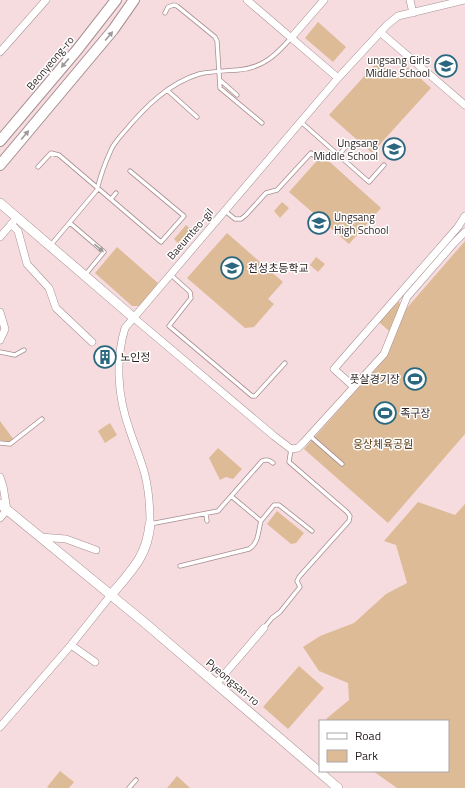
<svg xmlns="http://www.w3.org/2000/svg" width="465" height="788" viewBox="0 0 465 788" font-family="'Titillium Web','Noto Sans KR',sans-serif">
	<rect width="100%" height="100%" fill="#f6dcde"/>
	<path fill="#debb97" d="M 318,22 L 346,47 L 333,62 L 305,38 Z
		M 378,61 L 397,78 L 408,67 L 431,88 L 372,153 L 329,115 Z
		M 322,155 L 381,208 L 349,244 L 289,192 Z
		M 282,202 L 289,208 L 280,218 L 274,211 Z
		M 186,225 L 194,232 L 181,246 L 174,239 Z
		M 227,233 L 283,282 L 268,299 L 274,304 L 254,327 L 245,328 L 187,278 Z
		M 465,241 L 465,434 L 388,523 L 304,449 L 387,356 L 406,309 Z
		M 117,247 L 158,283 L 139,306 L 132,306 L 95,273 Z
		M 316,257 L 325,264 L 318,272 L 310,265 Z
		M 399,301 L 400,305 L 389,331 L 379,322 Z
		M 0,421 L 14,440 L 9,443 L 0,440 Z
		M 110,423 L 117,435 L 105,443 L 98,431 Z
		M 218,448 L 242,469 L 233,479 L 226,477 L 220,480 L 209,458 Z
		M 418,502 L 455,515 L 465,504 L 465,788 L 397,788 L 373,771 L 448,771 L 448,721 L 328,721 L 326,719 L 349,700 L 348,683 L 319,671 L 303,647 L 320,636 L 354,623 L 386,594 L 407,583 L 396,545 L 384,541 Z
		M 277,511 L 304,533 L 296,543 L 291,544 L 267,524 Z
		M 299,666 L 324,688 L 288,729 L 263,707 Z
		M 60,771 L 74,782 L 69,788 L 49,788 L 47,787 Z
		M 177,776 L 190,788 L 167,788 Z"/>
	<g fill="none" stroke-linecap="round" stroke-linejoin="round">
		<g stroke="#a78f92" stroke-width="5">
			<path id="service" d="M 165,13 L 168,7 L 174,5 L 177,6 L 215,37 L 217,41 L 220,88 L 262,123
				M 220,80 L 237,95
				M 167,90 L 197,117
				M 301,122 L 369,182 L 384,165
				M 339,155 L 348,144
				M 38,167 L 51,153 L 59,155 L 161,242 L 184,216 L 130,171
				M 111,199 L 116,193
				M 225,211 L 235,219 L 241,219 L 246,215 L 266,193 L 277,190 L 311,153 L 318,159
				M 70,223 L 104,252 L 85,275
				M 50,246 L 97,190 C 100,177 105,163 111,150 C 114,143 120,137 125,131 C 145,107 169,83 199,74 C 212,71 225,71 238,70 C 263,68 276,55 291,38
				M 171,275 L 190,292 L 191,298 L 169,326 L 252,396 L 255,396 L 285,363
				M 0,352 L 15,355 L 24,350
				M 310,436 L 342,464
				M 0,443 L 10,444 L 42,419
				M 231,496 L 261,521 L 274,505 L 279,505 L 312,531
				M 206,514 L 207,521
				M 150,524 L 218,511 L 262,461 C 267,459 269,460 273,463
				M 180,566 L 249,549 C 259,543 258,531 261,521
				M 264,628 L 272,618 L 280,612 L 300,587 L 297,581 L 299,577 L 349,521 L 350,516 L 347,512 L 289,462 L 291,449
				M 129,788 L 136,780"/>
		</g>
		<g stroke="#a78f92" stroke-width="8">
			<path id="minor" d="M 247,0 L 338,78
				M 410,0 L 413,13
				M 380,32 L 465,105
				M 291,38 L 324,0
				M 0,52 L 46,0
				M 11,224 L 18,231 L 27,264 L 49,288 L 56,308 L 92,342
				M 0,237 L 13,222
				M 0,312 L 5,329 L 0,340
				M 134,318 L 274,436 L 291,449 L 298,448 L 303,443 L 384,354 L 407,297 L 454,243 L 465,232
				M 354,387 L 334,369 L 458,227 L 465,216
				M 0,477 L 3,486 L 7,510 L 0,518
				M 150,524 C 150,508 149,491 145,475 C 141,459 134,444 129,428 C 118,397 115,361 125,328 L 338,78 L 387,25 L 398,16 L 465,0
				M 40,537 L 66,539 L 96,550
				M 71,645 L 95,662
				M 216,684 L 264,628
				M 0,727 L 71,645 L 111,595"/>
		</g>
		<g stroke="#a78f92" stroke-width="10">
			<path id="tertiary" d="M 0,203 L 134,318
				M 0,504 L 145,623 L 338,788
				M 111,595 C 131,571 147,557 150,524"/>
		</g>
		<g stroke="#a78f92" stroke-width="12">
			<path id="secondary" d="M 0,141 L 77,50 L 116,0
				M 0,165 L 113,30 L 134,0"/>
		</g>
		<use href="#service" stroke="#fff" stroke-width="3.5"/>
		<use href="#minor" stroke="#fff" stroke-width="7"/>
		<use href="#tertiary" stroke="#fff" stroke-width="9"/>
		<use href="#secondary" stroke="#fff" stroke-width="10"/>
	</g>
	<defs><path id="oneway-solid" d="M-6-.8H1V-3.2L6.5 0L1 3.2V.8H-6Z"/></defs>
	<g fill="#9e9a9a">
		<use href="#oneway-solid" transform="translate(109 36) rotate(-50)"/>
		<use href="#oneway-solid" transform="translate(65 63) rotate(130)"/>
		<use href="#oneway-solid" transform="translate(25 135) rotate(-50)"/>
		<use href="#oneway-solid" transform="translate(99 248) rotate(40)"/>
	</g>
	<defs>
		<g id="school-ring" transform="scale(1.15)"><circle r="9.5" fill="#fff" stroke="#2b687f" stroke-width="1.5"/><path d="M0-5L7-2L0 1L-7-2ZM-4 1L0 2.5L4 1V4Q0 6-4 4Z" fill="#2b687f"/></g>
		<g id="building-ring" transform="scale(1.15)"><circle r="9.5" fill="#fff" stroke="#2b687f" stroke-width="1.5"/><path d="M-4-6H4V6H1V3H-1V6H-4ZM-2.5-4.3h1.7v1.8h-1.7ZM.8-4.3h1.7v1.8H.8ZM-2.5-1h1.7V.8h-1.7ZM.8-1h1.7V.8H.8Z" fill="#2b687f"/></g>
		<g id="stadium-ring" transform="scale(1.15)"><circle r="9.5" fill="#fff" stroke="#2b687f" stroke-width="1.5"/><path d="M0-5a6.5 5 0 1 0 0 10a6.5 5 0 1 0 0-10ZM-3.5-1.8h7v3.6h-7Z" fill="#2b687f"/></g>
	</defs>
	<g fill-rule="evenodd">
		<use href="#school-ring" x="446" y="66"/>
		<use href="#school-ring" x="394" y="149"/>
		<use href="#school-ring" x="319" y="223"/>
		<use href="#school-ring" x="232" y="268"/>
		<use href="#building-ring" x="105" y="357"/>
		<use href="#stadium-ring" x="415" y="379"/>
		<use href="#stadium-ring" x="385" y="413"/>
	</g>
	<g text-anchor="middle" stroke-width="3" stroke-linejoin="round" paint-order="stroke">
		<g font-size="11" fill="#281e1f" stroke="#fff" text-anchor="start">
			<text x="430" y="64" text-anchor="end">ungsang Girls<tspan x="430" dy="13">Middle School</tspan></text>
			<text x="378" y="147" text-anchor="end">Ungsang<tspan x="378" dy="13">Middle School</tspan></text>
			<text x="334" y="221">Ungsang<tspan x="334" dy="13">High School</tspan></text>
			<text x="248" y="272">천성초등학교</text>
			<text x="120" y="361">노인정</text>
			<text x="400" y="383" text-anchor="end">풋살경기장</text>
			<text x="400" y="417">족구장</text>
		</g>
		<g font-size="11" fill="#281e1f" stroke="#fff">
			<text transform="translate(50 63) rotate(-50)" y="4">Beonyeong-ro</text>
			<text transform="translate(190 234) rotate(-49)" y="4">Baeumteo-gil</text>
			<text transform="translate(233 682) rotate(40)" y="4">Pyeongsan-ro</text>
		</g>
		<g font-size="11" fill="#5c3a10" stroke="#fff">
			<text x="383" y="448">웅상체육공원</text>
		</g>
	</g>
	<rect x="319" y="720" width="130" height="52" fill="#ffffff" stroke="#a9a5a5"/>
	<rect x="327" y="733" width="20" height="6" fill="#ffffff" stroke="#a9a5a5"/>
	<text x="355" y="740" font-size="12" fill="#281e1f">Road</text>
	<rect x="327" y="750" width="20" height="12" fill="#debb97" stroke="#a9a5a5"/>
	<text x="355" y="760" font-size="12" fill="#281e1f">Park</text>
</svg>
